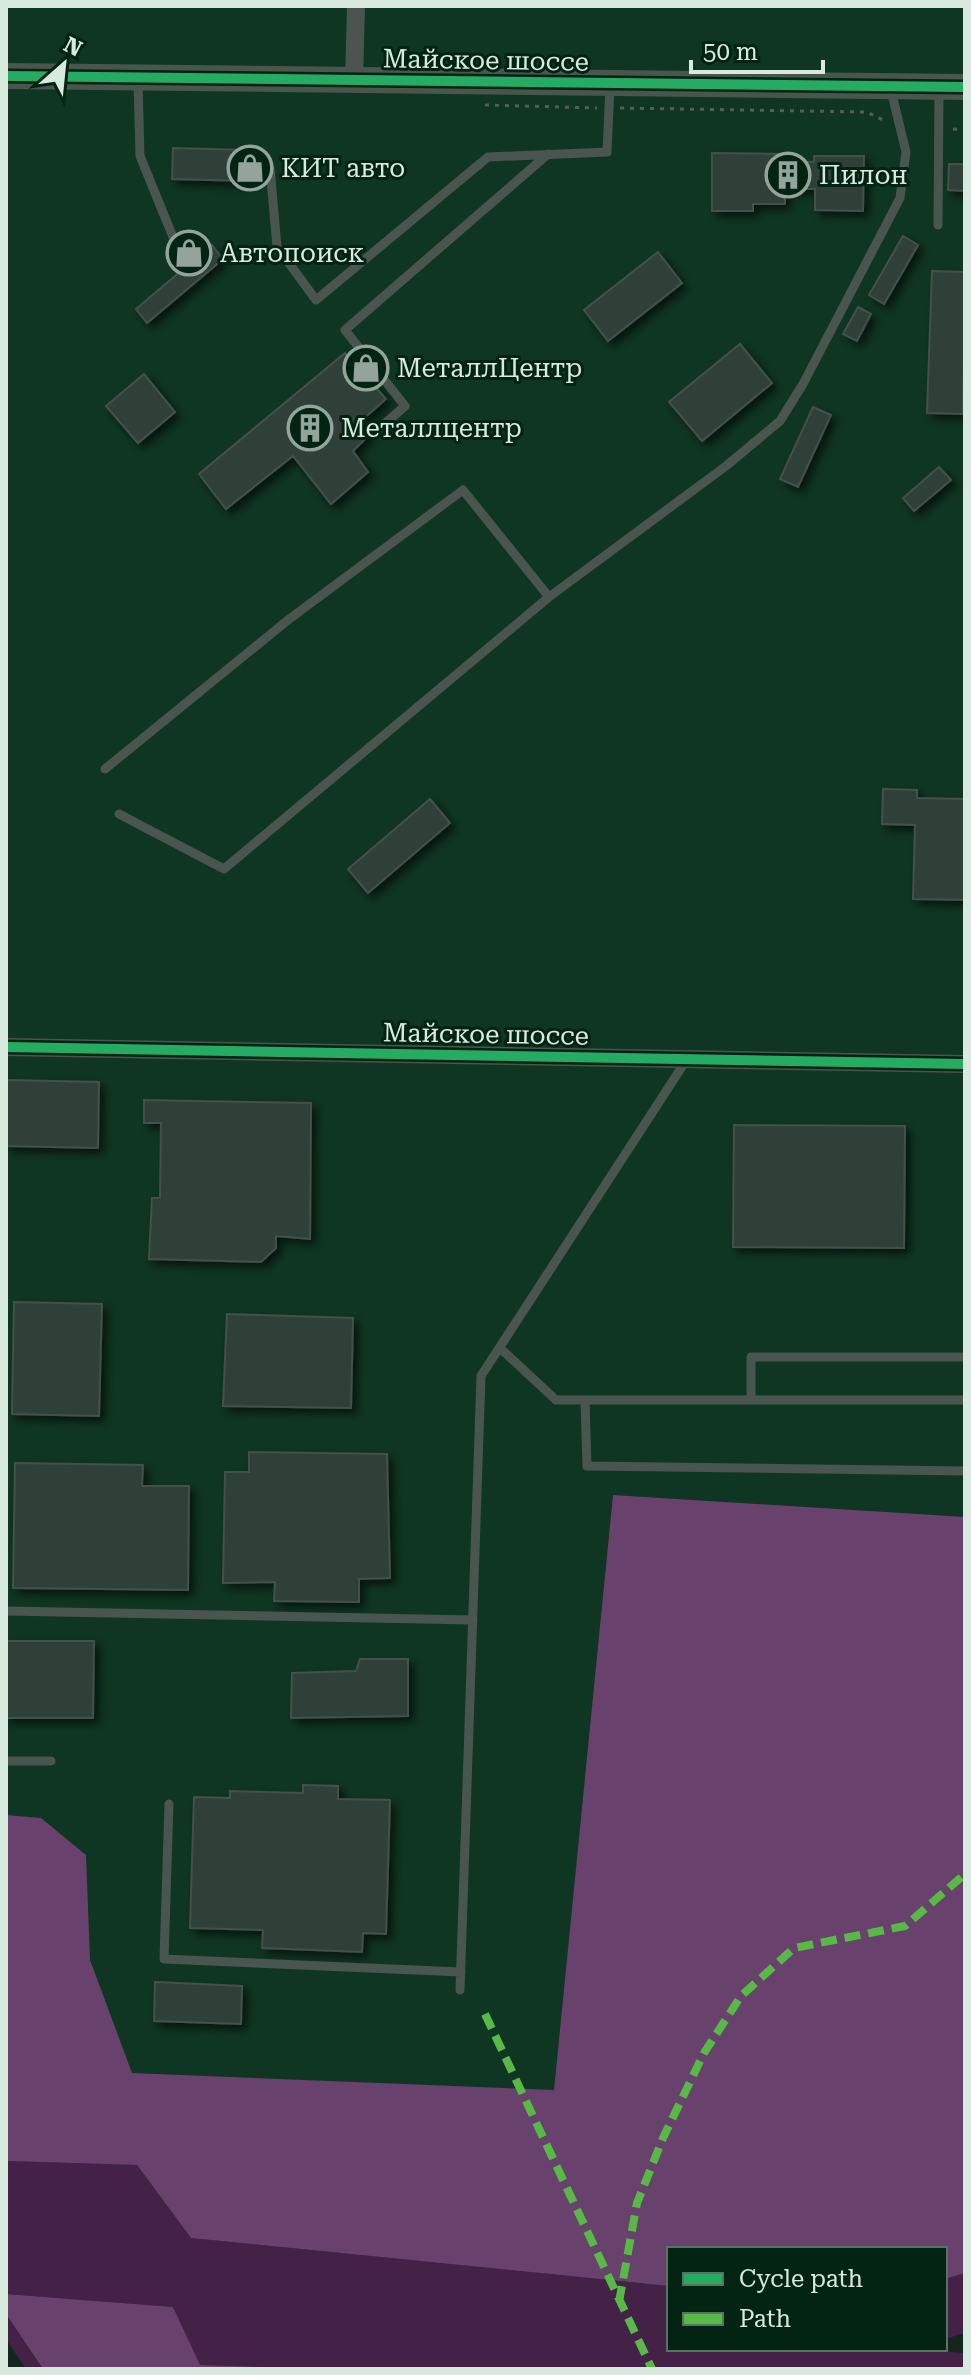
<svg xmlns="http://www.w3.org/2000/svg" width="971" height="2375" viewBox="0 0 971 2375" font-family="'Roboto Serif',serif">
	<defs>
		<filter id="shadow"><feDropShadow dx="5" dy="5" stdDeviation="4" flood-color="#0009"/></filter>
	</defs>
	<rect width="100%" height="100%" fill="#14261d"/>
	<path fill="#0f3622" d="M 6,6 L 965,6 L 965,1519 L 613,1495 L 554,2091 L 132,2073 L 6,2019 Z"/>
	<path fill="#442247" d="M 6,2161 L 137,2165 L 191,2238 L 669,2286 L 669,2349 L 908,2349 L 965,2353 L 965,2369 L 331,2369 L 199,2365 L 173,2307 L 6,2294 Z
		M 965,2273 L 965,2333 L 945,2339 L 945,2279 Z
		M 6,2314 L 43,2369 L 26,2369 L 6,2339 Z"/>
	<path fill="#68426c" d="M 613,1495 L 965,1517 L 965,2273 L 945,2279 L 945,2249 L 669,2249 L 669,2286 L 191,2238 L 137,2165 L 6,2161 L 6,1815 L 41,1818 L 86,1855 L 90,1960 L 132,2073 L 554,2090 Z
		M 6,2294 L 173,2307 L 200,2365 L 331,2369 L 43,2369 L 6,2314 Z"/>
	<path fill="#2d4138" stroke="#43514a" stroke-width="2" filter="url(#shadow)" d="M 173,148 L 246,150 L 241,165 L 246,172 L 246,181 L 172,179 Z
		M 712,153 L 785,154 L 785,161 L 814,162 L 814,156 L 864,156 L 863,211 L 815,210 L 815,189 L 785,189 L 785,204 L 753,204 L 753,211 L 712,211 Z
		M 949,164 L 965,164 L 965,191 L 948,190 Z
		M 903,236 L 918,245 L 884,304 L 869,295 Z
		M 212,245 L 223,259 L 147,323 L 136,309 Z
		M 658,252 L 682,283 L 608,341 L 584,310 Z
		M 932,271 L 965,272 L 963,414 L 927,413 Z
		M 858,307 L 871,314 L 857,341 L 843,334 Z
		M 740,344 L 772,383 L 702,441 L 669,402 Z
		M 345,353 L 386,399 L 361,421 L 369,435 L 353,451 L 368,472 L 331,504 L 293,456 L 226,509 L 199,474 Z
		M 144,374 L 175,412 L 138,443 L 106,406 Z
		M 813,407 L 831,415 L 798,487 L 780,479 Z
		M 939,467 L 951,480 L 914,511 L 903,498 Z
		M 883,789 L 917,790 L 917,798 L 965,799 L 965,900 L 913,899 L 915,825 L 882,824 Z
		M 430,799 L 450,823 L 368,893 L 348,869 Z
		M 6,1080 L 99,1082 L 98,1148 L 6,1146 Z
		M 144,1100 L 311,1103 L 310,1239 L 276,1236 L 276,1248 L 261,1262 L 149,1259 L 152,1198 L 160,1198 L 161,1123 L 144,1123 Z
		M 734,1125 L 905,1126 L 904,1248 L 733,1247 Z
		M 14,1302 L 102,1304 L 99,1416 L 12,1414 Z
		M 227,1314 L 353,1318 L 351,1408 L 223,1406 Z
		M 249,1452 L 387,1454 L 390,1578 L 359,1579 L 359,1602 L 274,1601 L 275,1582 L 223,1583 L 225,1472 L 249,1472 Z
		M 15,1463 L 143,1465 L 142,1486 L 189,1486 L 188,1590 L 13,1588 Z
		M 6,1641 L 94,1641 L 93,1718 L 6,1718 Z
		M 360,1659 L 408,1659 L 408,1716 L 291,1718 L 292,1673 L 356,1671 Z
		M 303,1785 L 338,1786 L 338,1799 L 390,1800 L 386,1934 L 363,1933 L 362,1952 L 262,1948 L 263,1930 L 190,1928 L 194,1797 L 230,1798 L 230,1791 L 303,1793 Z
		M 155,1982 L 242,1986 L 241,2024 L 154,2021 Z"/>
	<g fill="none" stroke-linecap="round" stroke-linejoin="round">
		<path stroke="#545e58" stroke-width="3" stroke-dasharray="4 6" stroke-linecap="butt" d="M 485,105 L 597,108
			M 620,108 L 867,112 L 883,120
			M 953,129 L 965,130"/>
		<path stroke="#4a554f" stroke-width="9" d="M 138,81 L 140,156 L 175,242
			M 248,165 L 270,168 L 277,247 L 316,300 L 488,157 L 607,152 L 610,86
			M 938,225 L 939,90
			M 381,427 L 405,406 L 345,330 L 548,154
			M 105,769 L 288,620 L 463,490 L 549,597
			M 119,814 L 224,869 L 549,597 L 726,466 L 780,421 L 803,384 L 900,198 L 906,152 L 891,90
			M 500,1348 L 556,1400 L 965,1400
			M 585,1400 L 587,1466 L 965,1471
			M 751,1400 L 751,1357 L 965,1357
			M 6,1611 L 473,1620
			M 6,1761 L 51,1761
			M 169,1804 L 164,1959 L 461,1972
			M 460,1990 L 481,1376 L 687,1059"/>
		<path stroke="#4a554f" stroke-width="18" d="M 354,80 L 356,6
			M 6,1047 L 965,1064"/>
		<path stroke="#48564e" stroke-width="26" d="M 6,76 L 965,87"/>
		<path stroke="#58b947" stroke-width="8" stroke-dasharray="16 8" stroke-linecap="butt" d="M 485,2014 L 652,2369
			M 619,2302 L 637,2203 L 663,2138 L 704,2053 L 741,1996 L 794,1948 L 905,1926 L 965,1874"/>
		<g stroke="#032313" stroke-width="15">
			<path id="cycleway" d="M 6,76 L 965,87
				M 6,1047 L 965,1064"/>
		</g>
		<use href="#cycleway" stroke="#26ab63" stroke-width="10"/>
	</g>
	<defs>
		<g id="shop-ring" transform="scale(2.3)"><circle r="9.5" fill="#032313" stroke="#93a59a" stroke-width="1.5"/><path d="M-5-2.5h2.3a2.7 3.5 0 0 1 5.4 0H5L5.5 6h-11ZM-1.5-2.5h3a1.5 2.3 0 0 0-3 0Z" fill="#93a59a"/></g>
		<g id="building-ring" transform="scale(2.3)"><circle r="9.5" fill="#032313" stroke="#93a59a" stroke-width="1.5"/><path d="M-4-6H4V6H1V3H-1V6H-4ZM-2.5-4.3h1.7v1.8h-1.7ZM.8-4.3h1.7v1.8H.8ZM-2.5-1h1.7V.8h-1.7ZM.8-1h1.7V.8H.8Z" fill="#93a59a"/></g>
	</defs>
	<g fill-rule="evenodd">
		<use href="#shop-ring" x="250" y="168"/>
		<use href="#building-ring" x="788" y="175"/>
		<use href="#shop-ring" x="189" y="253"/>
		<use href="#shop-ring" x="366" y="368"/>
		<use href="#building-ring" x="310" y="428"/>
	</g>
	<g text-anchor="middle" stroke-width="6" stroke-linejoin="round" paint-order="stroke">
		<g font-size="26" fill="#d8eade" stroke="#032313">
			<text transform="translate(486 60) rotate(1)" y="9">Майское шоссе</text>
			<text transform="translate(486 1034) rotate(1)" y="9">Майское шоссе</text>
		</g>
		<g font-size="26" fill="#d8eade" stroke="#032313" text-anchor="start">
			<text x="281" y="177">КИТ авто</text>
			<text x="819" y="184">Пилон</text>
			<text x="220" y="262">Автопоиск</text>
			<text x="397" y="377">МеталлЦентр</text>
			<text x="341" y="437">Металлцентр</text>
		</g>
	</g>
	<rect width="971" height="2375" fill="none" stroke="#d8eade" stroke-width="16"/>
	<rect x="667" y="2247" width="280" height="104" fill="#032313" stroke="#587364" stroke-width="2"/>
	<rect x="683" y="2273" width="40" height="12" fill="#26ab63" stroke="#587364" stroke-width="2"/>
	<text x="739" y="2287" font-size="24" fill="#d8eade">Cycle path</text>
	<rect x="683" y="2313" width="40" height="12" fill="#58b947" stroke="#587364" stroke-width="2"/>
	<text x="739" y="2327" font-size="24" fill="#d8eade">Path</text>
	<g transform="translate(64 64) rotate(27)" stroke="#032313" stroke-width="6" paint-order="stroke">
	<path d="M0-6L14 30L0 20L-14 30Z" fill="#d8eade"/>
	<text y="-12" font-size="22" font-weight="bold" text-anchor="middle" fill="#d8eade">N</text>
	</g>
	<path d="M691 60v12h132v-12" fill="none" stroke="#d8eade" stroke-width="4"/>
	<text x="703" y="60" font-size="24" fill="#d8eade" stroke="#032313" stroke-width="6" paint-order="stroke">50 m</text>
</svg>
